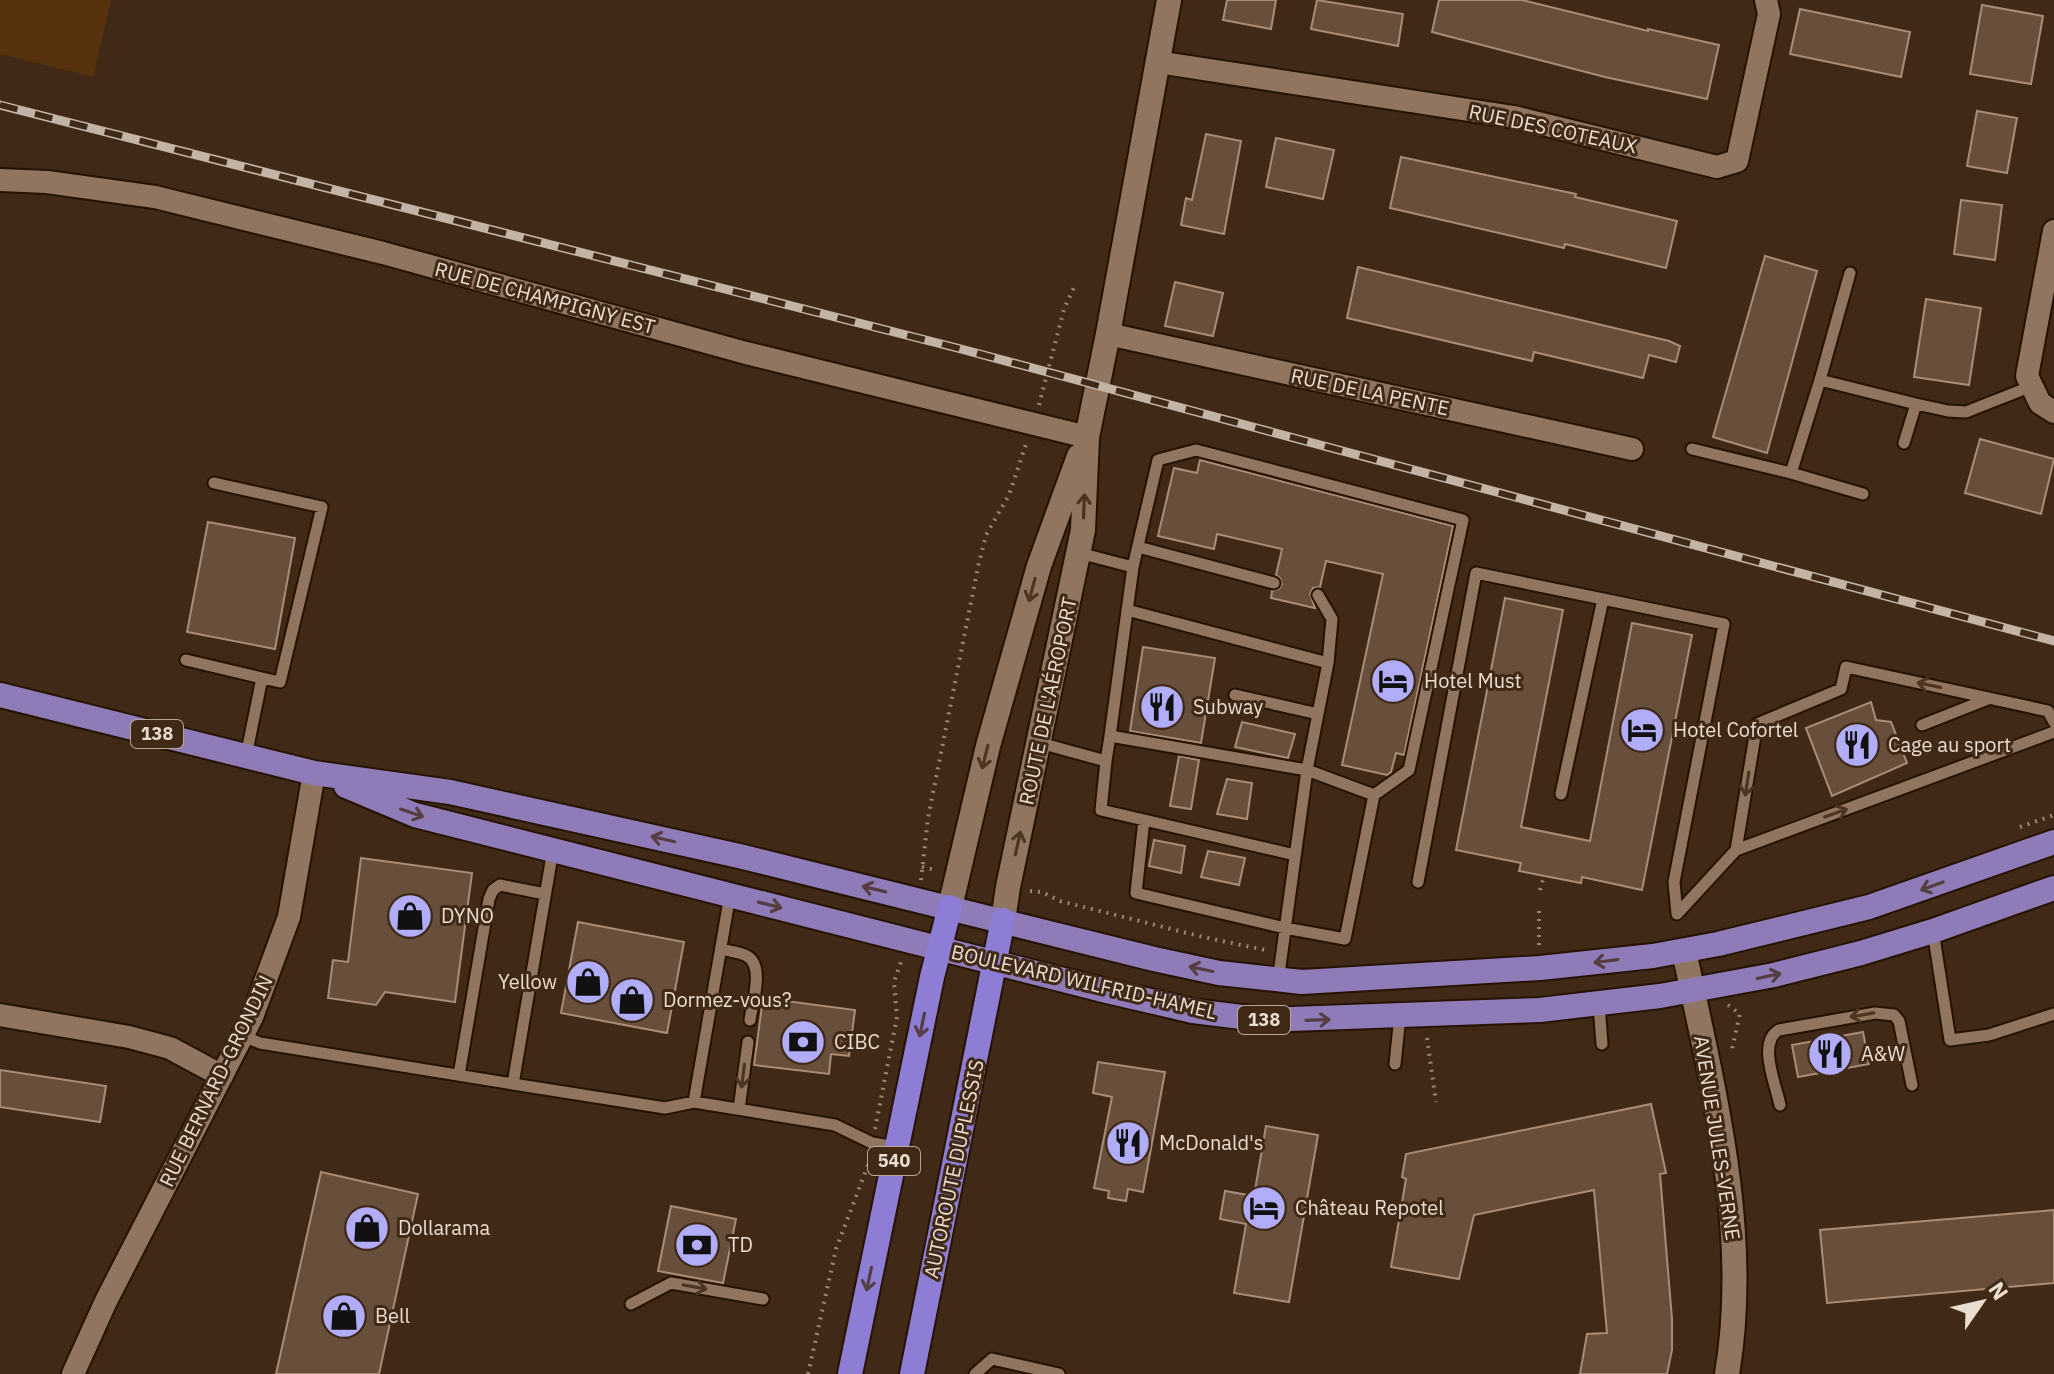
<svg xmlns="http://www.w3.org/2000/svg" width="2054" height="1374" viewBox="0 0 2054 1374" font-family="'IBM Plex Sans',sans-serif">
	<rect width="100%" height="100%" fill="#402a17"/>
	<path fill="#58320c" d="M 0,0 L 111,0 L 93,77 L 0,54 Z"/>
	<path fill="#684f3c" stroke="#a88d78" stroke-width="2" d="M 1227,0 L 1276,0 L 1271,29 L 1223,20 Z
		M 1317,0 L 1403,14 L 1398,46 L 1311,29 Z
		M 1439,0 L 1522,0 L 1648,31 L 1648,29 L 1719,45 L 1707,99 L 1605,77 L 1432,32 Z
		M 1982,5 L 2043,16 L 2031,84 L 1970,74 Z
		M 1800,9 L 1910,32 L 1901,77 L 1790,54 Z
		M 1977,111 L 2017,118 L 2007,173 L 1967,166 Z
		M 1206,134 L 1241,141 L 1224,234 L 1181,225 L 1186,198 L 1192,200 Z
		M 1276,138 L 1334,150 L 1323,199 L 1266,187 Z
		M 1401,157 L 1576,194 L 1575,197 L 1677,221 L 1666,268 L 1565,244 L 1564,248 L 1390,208 Z
		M 1961,200 L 2002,205 L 1995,260 L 1954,254 Z
		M 1765,256 L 1817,271 L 1767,453 L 1713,437 Z
		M 1358,267 L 1669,341 L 1680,346 L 1676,362 L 1649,355 L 1643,378 L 1534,352 L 1532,361 L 1347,318 Z
		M 1175,282 L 1223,293 L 1213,336 L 1165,326 Z
		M 1926,299 L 1981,308 L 1969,385 L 1914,377 Z
		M 1980,439 L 2054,459 L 2041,514 L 1965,493 Z
		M 1200,460 L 1453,526 L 1404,755 L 1396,753 L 1391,772 L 1387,775 L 1342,765 L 1383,574 L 1326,561 L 1320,587 L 1313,588 L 1310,594 L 1315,608 L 1271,598 L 1272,591 L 1279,589 L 1282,584 L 1280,578 L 1276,575 L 1282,549 L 1217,534 L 1214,549 L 1158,536 L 1174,468 L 1197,473 Z
		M 208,522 L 295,538 L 275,649 L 187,632 Z
		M 1505,598 L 1563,610 L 1521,827 L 1590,841 L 1632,623 L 1692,635 L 1642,890 L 1582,877 L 1581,883 L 1519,871 L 1521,863 L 1456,850 Z
		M 1143,647 L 1215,658 L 1201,743 L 1130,731 Z
		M 1871,702 L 1876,720 L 1891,722 L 1907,763 L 1832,796 L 1806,728 Z
		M 1242,722 L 1295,734 L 1288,758 L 1235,747 Z
		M 1179,756 L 1199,760 L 1191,809 L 1170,806 Z
		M 1227,779 L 1252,783 L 1247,819 L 1217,814 Z
		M 1154,840 L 1185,846 L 1181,873 L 1149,866 Z
		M 1208,851 L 1245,858 L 1239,885 L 1201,877 Z
		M 361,858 L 472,873 L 455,1002 L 385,992 L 376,1005 L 328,998 L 333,960 L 348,962 Z
		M 578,922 L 684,942 L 667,1033 L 561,1013 Z
		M 763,998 L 855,1010 L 849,1056 L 831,1054 L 829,1074 L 754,1065 Z
		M 1863,1032 L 1869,1064 L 1798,1077 L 1792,1045 Z
		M 1098,1062 L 1165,1072 L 1143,1192 L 1128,1189 L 1126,1201 L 1108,1198 L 1109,1191 L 1094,1188 L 1112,1097 L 1093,1093 Z
		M 0,1070 L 106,1086 L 100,1122 L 0,1107 Z
		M 1651,1104 L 1666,1173 L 1660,1174 L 1672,1319 L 1672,1350 L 1667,1374 L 1580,1374 L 1587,1334 L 1607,1333 L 1594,1190 L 1474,1215 L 1459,1279 L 1391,1267 L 1406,1179 L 1402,1177 L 1406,1154 Z
		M 1266,1126 L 1318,1135 L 1289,1302 L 1234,1293 L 1246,1224 L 1220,1219 L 1225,1191 L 1254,1196 Z
		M 321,1172 L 418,1194 L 379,1374 L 276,1374 Z
		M 671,1206 L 736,1219 L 723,1283 L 658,1271 Z
		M 2054,1210 L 2054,1283 L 1827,1303 L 1820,1230 Z"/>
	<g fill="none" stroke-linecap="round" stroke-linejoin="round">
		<g stroke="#261201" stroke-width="15">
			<path id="service" d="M 1850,273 L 1820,380 L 1916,404
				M 1904,443 L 1916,404 L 1948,411 L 1966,412 L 2032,386
				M 1692,449 L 1791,473 L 1820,380
				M 1791,473 L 1863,494
				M 214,483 L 322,507 L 280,682 L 262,678 L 246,756
				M 1138,547 L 1274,583
				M 1079,553 L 1133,567 L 1158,460 L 1196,450 L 1463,520 L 1409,770 L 1374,795 L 1345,939 L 1285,928 L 1136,893 L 1144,820
				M 1603,599 L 1724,624 L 1674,882 L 1677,914
				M 1127,610 L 1328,663 L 1332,619 L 1318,595
				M 186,660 L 262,678
				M 1235,695 L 1318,714
				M 1922,725 L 1988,699
				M 1110,736 L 1133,567
				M 1040,743 L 1106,761 L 1110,736 L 1307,770 L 1374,795
				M 1106,761 L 1101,810 L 1295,855
				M 1736,850 L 1757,724 L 1841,689 L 1846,667 L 2048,711 L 2054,722
				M 1418,882 L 1476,573 L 1603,599 L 1561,794
				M 1677,914 L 1736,850 L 2054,732
				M 1933,931 L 1950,1040 L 1989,1035 L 2054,1014
				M 721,949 C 728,951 740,952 747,956 C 765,966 752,1004 750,1020
				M 1278,981 L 1307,770 L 1328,663
				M 1599,1005 L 1602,1044
				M 243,1036 L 260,1043 L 513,1084 L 553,850
				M 1395,1064 L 1400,1016
				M 459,1075 L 489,899 L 493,890 L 500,885 L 545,894
				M 513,1084 L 665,1108 L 694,1102 L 835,1125 L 872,1143 L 897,1147
				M 694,1102 L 730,895
				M 1780,1105 C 1776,1085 1757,1042 1779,1030 L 1875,1013 L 1894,1015 L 1899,1021 L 1912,1085
				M 739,1109 L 748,1042
				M 631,1304 L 671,1283 L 763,1299
				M 975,1374 L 992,1359 L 1059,1374"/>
		</g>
		<g stroke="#261201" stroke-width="26">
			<path id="minor" d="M 1157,62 L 1514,117 L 1717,167 L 1737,161 L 1769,14 L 1766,0
				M 0,180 L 47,182 L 155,197 L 383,253 L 746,353 L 1087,437
				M 2054,231 L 2027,376 L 2040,403 L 2054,412
				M 1108,334 L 1632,449
				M 0,1015 L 129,1037 L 170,1048 L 222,1076
				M 73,1374 L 106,1301 L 252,1017 L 289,917 L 314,773"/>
		</g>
		<g stroke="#261201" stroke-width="28">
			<path id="tertiary" d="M 1684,951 C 1713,1088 1751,1233 1727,1374"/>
		</g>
		<g stroke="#261201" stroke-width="28">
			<path id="secondary" d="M 950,907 L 988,746 L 1039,566 L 1079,456
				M 1003,920 L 1008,887 L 1083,530 L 1087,437 L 1108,334 L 1169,0"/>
		</g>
		<g stroke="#261201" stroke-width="28">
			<path id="primary" d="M 0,695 L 314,773 L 450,792 L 739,856 L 1154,959 L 1219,973 L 1302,982 L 1540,968 L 1653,956 L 1718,944 L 1869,907 L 2054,842
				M 346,786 L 415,815 L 1107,991 L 1193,1011 L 1266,1020 L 1540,1010 L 1660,996 L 1774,975 L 1861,953 L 1933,931 L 2054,888"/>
		</g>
		<g stroke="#261201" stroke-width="28">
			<path id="trunk" d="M 850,1374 L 932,977 L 950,907
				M 912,1374 L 1003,920"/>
		</g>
		<path stroke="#998777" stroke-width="4" stroke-dasharray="2 6" stroke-linecap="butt" d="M 1039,405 L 1064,309 L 1075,285
			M 2020,827 L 2054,815
			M 922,867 L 936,870
			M 921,880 L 928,818 L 978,567 L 986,535 L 1009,495 L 1026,444
			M 1540,890 L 1544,876
			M 1030,891 L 1042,892 L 1060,901 L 1203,937 L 1265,950
			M 1539,945 L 1539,911
			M 1728,1005 L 1740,1014 L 1731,1053
			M 1427,1038 L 1436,1102
			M 875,1129 L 897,1017 L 894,982 L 901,962
			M 808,1374 L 836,1249 L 868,1165"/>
		<use href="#service" stroke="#907661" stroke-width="11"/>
		<use href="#minor" stroke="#907661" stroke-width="22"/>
		<use href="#tertiary" stroke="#907661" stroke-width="24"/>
		<use href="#secondary" stroke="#907661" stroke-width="24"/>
		<use href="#primary" stroke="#8e7bb7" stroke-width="24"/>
		<use href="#trunk" stroke="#8e7dd4" stroke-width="24"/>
		<g stroke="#c4b4a6" stroke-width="9">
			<path id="rail" d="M 0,105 L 961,349 L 2054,641"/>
		</g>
		<use href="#rail" stroke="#402a17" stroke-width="6" stroke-dasharray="18" stroke-linecap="butt"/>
	</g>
	<defs><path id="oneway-shaft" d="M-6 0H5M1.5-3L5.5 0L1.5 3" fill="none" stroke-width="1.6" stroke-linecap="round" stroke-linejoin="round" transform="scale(2)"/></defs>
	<g stroke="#4c3522">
		<use href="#oneway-shaft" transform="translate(1084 506) rotate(-88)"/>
		<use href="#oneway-shaft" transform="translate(1032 590) rotate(105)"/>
		<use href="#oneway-shaft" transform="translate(1929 685) rotate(-168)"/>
		<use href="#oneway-shaft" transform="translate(985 757) rotate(104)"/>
		<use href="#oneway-shaft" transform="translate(1747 784) rotate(99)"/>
		<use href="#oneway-shaft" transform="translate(1836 813) rotate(-20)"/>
		<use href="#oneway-shaft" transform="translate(1018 843) rotate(-77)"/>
		<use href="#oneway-shaft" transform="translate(1862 1015) rotate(170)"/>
		<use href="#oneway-shaft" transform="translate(743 1076) rotate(97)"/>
		<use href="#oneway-shaft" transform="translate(695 1287) rotate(10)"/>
	</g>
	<g stroke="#543e3f">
		<use href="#oneway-shaft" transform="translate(412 813) rotate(19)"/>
		<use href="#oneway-shaft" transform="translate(663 839) rotate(-167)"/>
		<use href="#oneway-shaft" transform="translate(1932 886) rotate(160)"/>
		<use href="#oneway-shaft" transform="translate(874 889) rotate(-166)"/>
		<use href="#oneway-shaft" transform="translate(770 905) rotate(14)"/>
		<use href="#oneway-shaft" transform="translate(1606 961) rotate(173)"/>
		<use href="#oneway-shaft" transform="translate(1201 969) rotate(-168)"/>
		<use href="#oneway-shaft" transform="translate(1769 976) rotate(-12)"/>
		<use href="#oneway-shaft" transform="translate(1318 1020) rotate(-2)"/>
	</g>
	<g stroke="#543f46">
		<use href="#oneway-shaft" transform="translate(922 1025) rotate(102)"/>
		<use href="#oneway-shaft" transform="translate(869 1279) rotate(102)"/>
	</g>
	<defs>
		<g id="hotel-disc" transform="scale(2.3)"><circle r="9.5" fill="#b2adf9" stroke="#402a17"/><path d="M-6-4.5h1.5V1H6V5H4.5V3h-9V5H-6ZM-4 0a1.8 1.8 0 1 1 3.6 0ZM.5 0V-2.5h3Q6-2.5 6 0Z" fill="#111"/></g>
		<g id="restaurant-disc" transform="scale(2.3)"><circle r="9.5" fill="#b2adf9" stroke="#402a17"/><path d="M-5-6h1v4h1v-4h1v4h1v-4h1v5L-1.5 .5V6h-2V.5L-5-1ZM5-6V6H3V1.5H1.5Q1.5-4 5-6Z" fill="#111"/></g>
		<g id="shop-disc" transform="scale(2.3)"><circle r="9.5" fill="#b2adf9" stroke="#402a17"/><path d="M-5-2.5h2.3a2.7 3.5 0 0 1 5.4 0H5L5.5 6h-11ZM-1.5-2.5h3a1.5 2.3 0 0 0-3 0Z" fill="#111"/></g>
		<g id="bank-disc" transform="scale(2.3)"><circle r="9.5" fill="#b2adf9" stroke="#402a17"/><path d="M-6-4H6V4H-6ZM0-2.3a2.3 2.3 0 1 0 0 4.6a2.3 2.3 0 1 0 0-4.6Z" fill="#111"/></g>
	</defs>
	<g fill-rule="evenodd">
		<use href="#hotel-disc" x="1393" y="681"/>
		<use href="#restaurant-disc" x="1162" y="707"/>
		<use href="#hotel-disc" x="1642" y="730"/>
		<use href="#restaurant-disc" x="1857" y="745"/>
		<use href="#shop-disc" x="410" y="916"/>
		<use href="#shop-disc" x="588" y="982"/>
		<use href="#shop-disc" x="632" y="1000"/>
		<use href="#bank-disc" x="803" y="1042"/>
		<use href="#restaurant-disc" x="1830" y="1054"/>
		<use href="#restaurant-disc" x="1128" y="1143"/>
		<use href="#hotel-disc" x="1264" y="1208"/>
		<use href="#shop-disc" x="367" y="1228"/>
		<use href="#bank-disc" x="697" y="1245"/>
		<use href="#shop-disc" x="344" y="1316"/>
	</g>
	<g text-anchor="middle" stroke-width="6" stroke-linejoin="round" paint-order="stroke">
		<g fill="#402a17" stroke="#b8a798" stroke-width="2">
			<rect x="131" y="720" width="52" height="28" rx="6"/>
			<rect x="1238" y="1006" width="52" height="28" rx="6"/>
			<rect x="868" y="1147" width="52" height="28" rx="6"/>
		</g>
		<g font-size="18" font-weight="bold" fill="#ebdcd0">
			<text x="157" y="740">138</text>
			<text x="1264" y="1026">138</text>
			<text x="894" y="1167">540</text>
		</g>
		<g font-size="20" fill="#ebdcd0" stroke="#402a17">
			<text transform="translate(1553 129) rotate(12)" y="7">RUE DES COTEAUX</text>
			<text transform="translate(545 298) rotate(15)" y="7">RUE DE CHAMPIGNY EST</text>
			<text transform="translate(1370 392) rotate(12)" y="7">RUE DE LA PENTE</text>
			<text transform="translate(1048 701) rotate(-78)" y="7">ROUTE DE L'AÉROPORT</text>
			<text transform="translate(1084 982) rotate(13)" y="7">BOULEVARD WILFRID-HAMEL</text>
			<text transform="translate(216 1081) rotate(-64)" y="7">RUE BERNARD-GRONDIN</text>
			<text transform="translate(1717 1138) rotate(81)" y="7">AVENUE JULES-VERNE</text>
			<text transform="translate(954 1169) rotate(-78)" y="7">AUTOROUTE DUPLESSIS</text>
		</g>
		<g font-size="20" fill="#ebdcd0" stroke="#402a17" text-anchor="start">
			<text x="1424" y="688">Hotel Must</text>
			<text x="1193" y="714">Subway</text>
			<text x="1673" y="737">Hotel Cofortel</text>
			<text x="1888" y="752">Cage au sport</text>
			<text x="441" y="923">DYNO</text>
			<text x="557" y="989" text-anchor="end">Yellow</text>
			<text x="663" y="1007">Dormez-vous?</text>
			<text x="834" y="1049">CIBC</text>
			<text x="1861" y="1061">A&amp;W</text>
			<text x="1159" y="1150">McDonald's</text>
			<text x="1295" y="1215">Château Repotel</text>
			<text x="398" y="1235">Dollarama</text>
			<text x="728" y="1252">TD</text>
			<text x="375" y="1323">Bell</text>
		</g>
	</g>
	<g transform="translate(1982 1302) rotate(56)" stroke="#402a17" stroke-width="6" paint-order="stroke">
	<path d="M0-6L14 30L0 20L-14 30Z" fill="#ebdcd0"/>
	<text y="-12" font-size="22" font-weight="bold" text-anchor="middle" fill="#ebdcd0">N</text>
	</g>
</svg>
